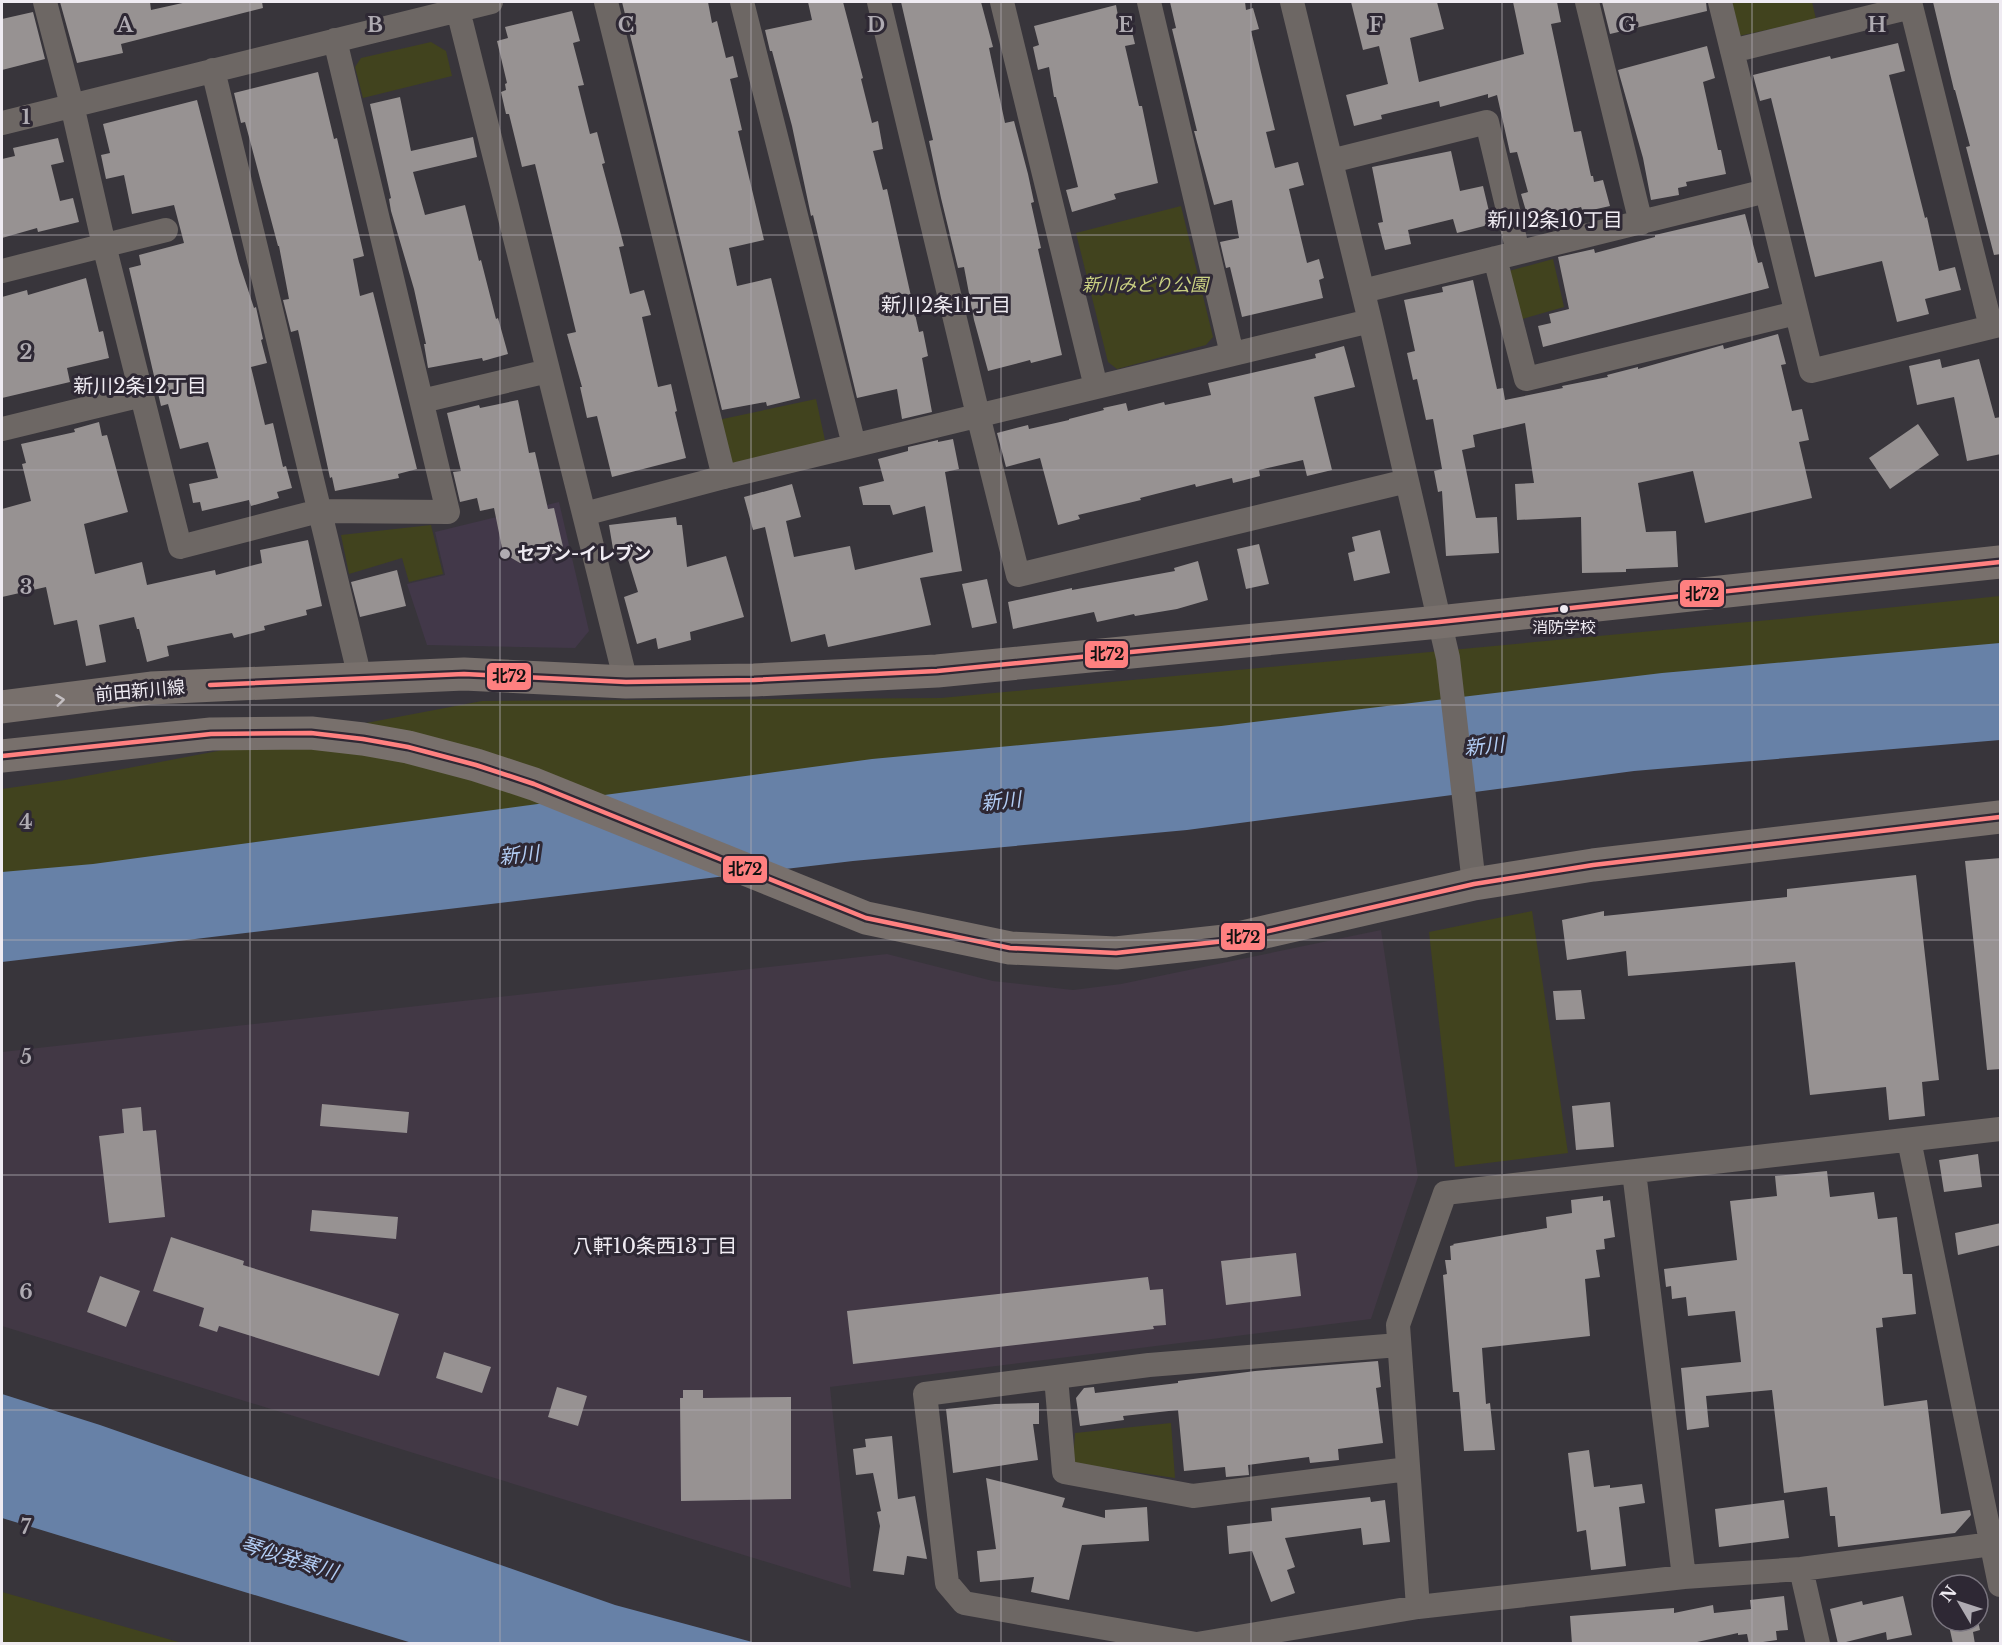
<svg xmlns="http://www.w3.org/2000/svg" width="2002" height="1645" viewBox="0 0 2002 1645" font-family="'Libre Baskerville','Noto Sans JP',serif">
	<rect width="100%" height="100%" fill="#38353b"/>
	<path fill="#423849" d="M 559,502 L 589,631 L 575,648 L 427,645 L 407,584 L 445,575 L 435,532 Z"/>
	<path fill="#423845" d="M 1381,930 L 1418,1177 L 1371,1319 L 830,1387 L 851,1588 L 2,1326 L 2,1052 L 887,954 L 993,981 L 1073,990 L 1121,984 Z"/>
	<path fill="#41431e" d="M 1731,2 L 1812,2 L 1816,19 L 1739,36 Z
		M 431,42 L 446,51 L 452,76 L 363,98 L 355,67 L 361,58 Z
		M 1181,206 L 1213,337 L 1206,345 L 1117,369 L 1108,362 L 1076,233 Z
		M 1553,259 L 1564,307 L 1519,320 L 1509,271 Z
		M 816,399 L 826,445 L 728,469 L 718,420 Z
		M 431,525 L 443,574 L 409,582 L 402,558 L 349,574 L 341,535 Z
		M 2000,596 L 2000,677 L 2,888 L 2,789 L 65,780 L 482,701 L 941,698 L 1790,618 Z
		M 1532,911 L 1568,1153 L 1455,1167 L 1429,932 Z
		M 1171,1423 L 1175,1478 L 1073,1463 L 1075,1433 Z
		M 2,1592 L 182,1643 L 2,1643 Z"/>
	<path fill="#6781a7" d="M 2000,643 L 2000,740 L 1634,771 L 1187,830 L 853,861 L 2,962 L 2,872 L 93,864 L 872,759 L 1221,726 L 1662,673 Z
		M 2,1394 L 100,1425 L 615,1605 L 756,1643 L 412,1643 L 2,1518 Z"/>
	<path fill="#979292" d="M 60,2 L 150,2 L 151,10 L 187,2 L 262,2 L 263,8 L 121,44 L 123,53 L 77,63 Z
		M 622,2 L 708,2 L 712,23 L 717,21 L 726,58 L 733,56 L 738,77 L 730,79 L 742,130 L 738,131 L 764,240 L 729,248 L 737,286 L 771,278 L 800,398 L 767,406 L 766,402 L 722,410 Z
		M 808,2 L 843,2 L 863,78 L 861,79 L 872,123 L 878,121 L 883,149 L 873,151 L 883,190 L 887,189 L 919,332 L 923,331 L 928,356 L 922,358 L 932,412 L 902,419 L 897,389 L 857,398 L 813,215 L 811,216 L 810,211 L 792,126 L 772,51 L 770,51 L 765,30 L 812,20 Z
		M 901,2 L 981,2 L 993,47 L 989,48 L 1005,123 L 1014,121 L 1028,174 L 1034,202 L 1031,203 L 1041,248 L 1038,249 L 1062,355 L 1031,363 L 1030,360 L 988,371 L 974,320 L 964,267 L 958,268 L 941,198 L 929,141 L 933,140 Z
		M 1170,2 L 1245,2 L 1246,10 L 1253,8 L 1259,29 L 1251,31 L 1275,130 L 1266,132 L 1275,168 L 1298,162 L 1304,185 L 1289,189 L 1307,263 L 1319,259 L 1324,278 L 1319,280 L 1323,298 L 1242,317 L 1230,267 L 1226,268 L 1220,242 L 1239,238 L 1232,200 L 1214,205 L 1194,131 L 1197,131 L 1172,29 L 1176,28 Z
		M 1351,2 L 1437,2 L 1444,29 L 1410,38 L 1419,82 L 1524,54 L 1513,2 L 1557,2 L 1561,22 L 1551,24 L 1574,132 L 1581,131 L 1591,176 L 1593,176 L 1594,182 L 1603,180 L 1610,206 L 1583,212 L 1581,207 L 1529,221 L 1521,194 L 1528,192 L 1517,152 L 1510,153 L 1497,95 L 1488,98 L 1488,94 L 1440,107 L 1439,101 L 1381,115 L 1382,119 L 1354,126 L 1346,95 L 1388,84 L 1379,46 L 1363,50 Z
		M 1602,2 L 1706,2 L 1707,11 L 1610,34 Z
		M 1933,2 L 2001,2 L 2001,254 L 1994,255 L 1966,147 L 1970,146 L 1955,90 L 1954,90 Z
		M 1116,5 L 1119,21 L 1129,19 L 1135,44 L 1125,46 L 1139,106 L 1142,106 L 1158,183 L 1114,194 L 1116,199 L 1072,212 L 1066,190 L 1078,187 L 1056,97 L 1054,97 L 1049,67 L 1038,70 L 1033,47 L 1039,45 L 1034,26 Z
		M 572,11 L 580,41 L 573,43 L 584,85 L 578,86 L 590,134 L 597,132 L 605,163 L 602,164 L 624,246 L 619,247 L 630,294 L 644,290 L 651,315 L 642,317 L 658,387 L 671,384 L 677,411 L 675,412 L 686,458 L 612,477 L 597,416 L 587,418 L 580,387 L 582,387 L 567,334 L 576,332 L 535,164 L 522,167 L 509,114 L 506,114 L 501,92 L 506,90 L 505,84 L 507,83 L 497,41 L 508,38 L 505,27 Z
		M 33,12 L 45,59 L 2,70 L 2,19 Z
		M 1898,43 L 1905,71 L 1889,75 L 1925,218 L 1927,217 L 1939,271 L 1955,267 L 1961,290 L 1925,299 L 1929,314 L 1897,322 L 1882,261 L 1815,277 L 1771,98 L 1760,101 L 1753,75 L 1830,56 L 1831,59 Z
		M 1707,46 L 1715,78 L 1703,82 L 1718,150 L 1721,150 L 1726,174 L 1686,182 L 1687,186 L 1678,188 L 1679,195 L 1651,200 L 1643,158 L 1618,70 Z
		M 318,72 L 334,139 L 337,138 L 364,256 L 353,259 L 360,296 L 373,292 L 417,469 L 398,474 L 399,478 L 335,491 L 332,477 L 330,478 L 298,330 L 291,332 L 283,300 L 289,299 L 279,246 L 278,246 L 245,122 L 241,123 L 234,93 Z
		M 400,97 L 411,151 L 473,137 L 477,157 L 413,172 L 425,215 L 465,205 L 479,261 L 481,260 L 496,319 L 498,318 L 508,354 L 483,361 L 482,358 L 428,368 L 424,344 L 426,344 L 414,289 L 391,211 L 389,199 L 391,198 L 370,104 Z
		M 197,100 L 239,262 L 254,308 L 256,307 L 263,339 L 261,340 L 267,363 L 251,367 L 265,425 L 273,423 L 283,467 L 286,466 L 292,488 L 277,492 L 279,498 L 251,506 L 249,500 L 202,511 L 200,502 L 193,503 L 189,484 L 218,478 L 208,442 L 180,449 L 168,404 L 161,406 L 129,268 L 141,265 L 139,255 L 184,243 L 174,205 L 132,214 L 124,175 L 106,179 L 101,155 L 110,153 L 103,124 Z
		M 58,138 L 64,162 L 51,165 L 60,201 L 73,198 L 79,222 L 38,232 L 37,228 L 2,238 L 2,159 L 15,156 L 13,148 Z
		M 1451,151 L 1460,191 L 1483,186 L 1492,224 L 1457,233 L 1453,219 L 1408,230 L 1411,244 L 1385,250 L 1378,223 L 1383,222 L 1372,167 Z
		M 1745,214 L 1758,263 L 1762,262 L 1769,288 L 1543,347 L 1538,326 L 1551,323 L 1549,314 L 1569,309 L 1558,257 L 1594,249 L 1595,253 L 1655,237 L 1655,235 Z
		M 86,278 L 99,332 L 103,331 L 109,358 L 67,368 L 70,382 L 2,398 L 2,297 L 27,290 L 28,295 Z
		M 1473,280 L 1497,389 L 1503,388 L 1505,400 L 1563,388 L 1562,386 L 1608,377 L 1607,375 L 1638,367 L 1638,369 L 1723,345 L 1724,349 L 1778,334 L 1786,364 L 1781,365 L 1792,411 L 1802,409 L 1809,440 L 1799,442 L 1812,498 L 1705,523 L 1693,471 L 1638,483 L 1646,532 L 1676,531 L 1678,567 L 1626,569 L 1626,572 L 1582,573 L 1581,517 L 1517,520 L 1515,484 L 1534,483 L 1525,423 L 1473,435 L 1475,447 L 1462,450 L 1476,518 L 1497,517 L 1499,553 L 1446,556 L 1442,491 L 1438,492 L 1434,471 L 1442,469 L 1433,419 L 1426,420 L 1417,379 L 1413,380 L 1407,353 L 1415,351 L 1404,300 L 1443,292 L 1442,287 Z
		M 1344,346 L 1355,387 L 1314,397 L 1332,470 L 1307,476 L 1303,460 L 1259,470 L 1260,476 L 1233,483 L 1232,478 L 1196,487 L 1195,484 L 1140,498 L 1141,500 L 1078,515 L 1080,519 L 1058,525 L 1040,458 L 1006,467 L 997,433 L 1028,425 L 1029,429 L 1069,420 L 1069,419 L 1104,410 L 1103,408 L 1126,403 L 1128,411 L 1164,402 L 1165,405 L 1211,395 L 1208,383 L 1316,358 L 1315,354 Z
		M 1940,359 L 1942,368 L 1979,359 L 1995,418 L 2001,417 L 2001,454 L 1967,461 L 1954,397 L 1917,405 L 1909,366 Z
		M 518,400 L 529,453 L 535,452 L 548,509 L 554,508 L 564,551 L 520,563 L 503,553 L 494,508 L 480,511 L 477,498 L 460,502 L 453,472 L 461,471 L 447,413 L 479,405 L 480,408 Z
		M 99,422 L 102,436 L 107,435 L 128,512 L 84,524 L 95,574 L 142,562 L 147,585 L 215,570 L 216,575 L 262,563 L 260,550 L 308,540 L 322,606 L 306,610 L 307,615 L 264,626 L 265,630 L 234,638 L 232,633 L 167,646 L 169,656 L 147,662 L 139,629 L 137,629 L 134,617 L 99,625 L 106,662 L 86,666 L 77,620 L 54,625 L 46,587 L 2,597 L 2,509 L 31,501 L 22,464 L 26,463 L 21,444 L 75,432 L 74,429 Z
		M 1918,424 L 1939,455 L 1890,489 L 1869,458 Z
		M 953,439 L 959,469 L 945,472 L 962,571 L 920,578 L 931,625 L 828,647 L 825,634 L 791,642 L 765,527 L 753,530 L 744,497 L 792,484 L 801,517 L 786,521 L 794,557 L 850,546 L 855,570 L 933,552 L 925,506 L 893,515 L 890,505 L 863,505 L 859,487 L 884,481 L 878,459 L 908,451 L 908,447 L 938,440 L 938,442 Z
		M 676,517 L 677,525 L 682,525 L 687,567 L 726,556 L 744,617 L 690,632 L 691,640 L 658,649 L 656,638 L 637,644 L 624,597 L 638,592 L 626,553 L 614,555 L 609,525 Z
		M 1380,530 L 1390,573 L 1354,581 L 1348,553 L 1355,551 L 1352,537 Z
		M 1259,544 L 1269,584 L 1246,589 L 1237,549 Z
		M 1198,561 L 1208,600 L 1177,609 L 1135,616 L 1134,614 L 1097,622 L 1094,612 L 1013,629 L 1008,602 L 1072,588 L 1072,590 L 1175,571 L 1174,568 Z
		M 397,570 L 406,606 L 360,617 L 351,582 Z
		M 987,579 L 997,623 L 972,628 L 962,584 Z
		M 2001,858 L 2001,1069 L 1987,1070 L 1965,861 Z
		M 1916,875 L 1939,1080 L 1922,1082 L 1925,1116 L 1889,1120 L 1886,1087 L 1810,1095 L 1795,962 L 1628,976 L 1626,951 L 1567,960 L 1562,920 L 1604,911 L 1604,916 L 1787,897 L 1787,889 Z
		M 1581,990 L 1585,1019 L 1556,1020 L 1553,991 Z
		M 1610,1102 L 1614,1147 L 1576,1150 L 1572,1106 Z
		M 322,1104 L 409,1112 L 407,1133 L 320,1126 Z
		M 141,1107 L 143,1131 L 156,1130 L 165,1217 L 109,1223 L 99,1136 L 124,1133 L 122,1109 Z
		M 1978,1154 L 1982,1187 L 1944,1192 L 1939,1160 Z
		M 1827,1171 L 1830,1197 L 1874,1192 L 1878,1219 L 1897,1217 L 1903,1274 L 1912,1274 L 1916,1314 L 1882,1318 L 1883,1327 L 1876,1328 L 1884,1406 L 1927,1400 L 1941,1514 L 1970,1510 L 1971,1515 L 1955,1533 L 1838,1547 L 1835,1516 L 1830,1516 L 1827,1487 L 1784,1493 L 1772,1390 L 1706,1396 L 1709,1427 L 1687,1430 L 1681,1368 L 1741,1362 L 1735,1311 L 1688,1316 L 1686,1297 L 1672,1299 L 1671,1286 L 1666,1287 L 1664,1269 L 1737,1260 L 1730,1201 L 1777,1196 L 1775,1176 Z
		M 1603,1196 L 1603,1201 L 1610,1200 L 1615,1237 L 1604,1239 L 1605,1249 L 1596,1250 L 1600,1277 L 1585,1279 L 1590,1336 L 1482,1348 L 1486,1404 L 1490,1403 L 1495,1450 L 1464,1451 L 1459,1392 L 1453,1392 L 1443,1275 L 1447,1274 L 1445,1260 L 1451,1260 L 1450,1246 L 1454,1245 L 1453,1244 L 1547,1228 L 1546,1217 L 1572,1213 L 1571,1200 Z
		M 312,1210 L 398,1217 L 396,1239 L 310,1231 Z
		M 2001,1223 L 2001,1245 L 1958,1255 L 1955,1233 Z
		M 171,1237 L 244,1261 L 243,1265 L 399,1314 L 379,1376 L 219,1326 L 217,1332 L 199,1326 L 204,1308 L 153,1291 Z
		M 1296,1253 L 1301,1296 L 1226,1305 L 1221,1261 Z
		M 100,1276 L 140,1291 L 126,1327 L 87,1312 Z
		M 1148,1277 L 1150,1290 L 1163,1289 L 1166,1325 L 1153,1326 L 1154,1329 L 853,1364 L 847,1311 Z
		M 444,1352 L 491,1367 L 482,1393 L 436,1378 Z
		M 1378,1361 L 1381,1387 L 1376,1388 L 1383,1443 L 1338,1449 L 1339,1460 L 1310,1463 L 1309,1457 L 1248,1465 L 1249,1475 L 1226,1477 L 1225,1467 L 1184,1471 L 1178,1410 L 1123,1416 L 1124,1420 L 1080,1426 L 1076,1398 L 1084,1388 L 1094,1387 L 1095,1393 L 1178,1383 L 1178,1381 L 1255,1371 Z
		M 557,1387 L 587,1396 L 578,1426 L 548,1417 Z
		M 683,1390 L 703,1390 L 703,1398 L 791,1397 L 791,1499 L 681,1501 L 680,1398 L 683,1398 Z
		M 1039,1403 L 1039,1424 L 1033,1424 L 1038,1460 L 953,1473 L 946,1409 L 995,1404 Z
		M 892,1436 L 898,1499 L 915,1496 L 927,1559 L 907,1556 L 904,1575 L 873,1571 L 880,1526 L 877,1512 L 881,1511 L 873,1473 L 856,1475 L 853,1449 L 866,1447 L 865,1439 Z
		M 1589,1450 L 1594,1487 L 1610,1485 L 1610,1488 L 1642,1484 L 1645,1503 L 1619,1507 L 1626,1566 L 1591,1570 L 1586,1530 L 1577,1532 L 1568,1453 Z
		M 986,1478 L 1065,1498 L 1062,1507 L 1105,1518 L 1105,1510 L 1147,1507 L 1149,1541 L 1082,1545 L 1069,1600 L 1031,1592 L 1034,1577 L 980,1582 L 977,1551 L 996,1549 Z
		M 1370,1497 L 1371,1502 L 1385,1500 L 1390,1542 L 1363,1545 L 1361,1528 L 1285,1538 L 1295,1567 L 1287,1570 L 1295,1593 L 1271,1602 L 1252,1551 L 1229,1554 L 1227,1526 L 1272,1521 L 1271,1508 Z
		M 1784,1500 L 1789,1538 L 1719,1547 L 1715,1509 Z
		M 1784,1596 L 1788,1630 L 1776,1631 L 1777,1640 L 1749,1644 L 1747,1634 L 1738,1635 L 1738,1633 L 1688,1644 L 1572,1644 L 1570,1616 L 1674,1608 L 1674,1613 L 1713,1605 L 1714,1613 L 1751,1609 L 1750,1600 Z
		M 1903,1596 L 1912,1635 L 1887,1640 L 1886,1632 L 1838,1644 L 1830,1609 L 1862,1601 L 1863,1605 Z
		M 1948,1621 L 1978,1621 L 1980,1630 L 1973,1632 L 1975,1644 L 1953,1644 Z"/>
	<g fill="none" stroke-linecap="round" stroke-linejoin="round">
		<path stroke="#6d6764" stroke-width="24" d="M 45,2 L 72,105 L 104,245 L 180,547 L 319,511 L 448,512 L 335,40
			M 456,2 L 626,682
			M 606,2 L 724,477
			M 742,2 L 854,445
			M 879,2 L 978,415 L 1018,575 L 1407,481
			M 1002,2 L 1096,387
			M 1149,2 L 1232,354
			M 1292,2 L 1370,321 L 1448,658 L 1474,884
			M 1587,2 L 1641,223
			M 1720,2 L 1811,371 L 2000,325
			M 1910,2 L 1991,327
			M 1732,51 L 1911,7
			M 213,70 L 360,678
			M 2,123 L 491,2
			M 1331,161 L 1487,122 L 1518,252
			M 1495,258 L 1526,379 L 1796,313
			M 2,271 L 166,230
			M 1363,291 L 1766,191
			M 422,401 L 548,371
			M 2,429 L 142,395
			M 584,514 L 724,477 L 1370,321
			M 1909,1140 L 2000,1585
			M 1634,1172 L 1684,1577
			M 1056,1377 L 1064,1472 L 1193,1496 L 1408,1469
			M 1801,1569 L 1818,1644
			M 1418,1607 L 1398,1325 L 1445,1193 L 2000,1129
			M 1196,1644 L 964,1603 L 947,1583 L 925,1394 L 1149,1365 L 1399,1345
			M 1197,1644 L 1418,1607 L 1684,1577 L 1801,1569 L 1992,1544"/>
		<path stroke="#78706c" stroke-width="33" d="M 2,707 L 151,688 L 464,674 L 626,682 L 754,680 L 937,671 L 1439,622 L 2000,562
			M 2,756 L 211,734 L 311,733 L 363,739 L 408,747 L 476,765 L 534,784 L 866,918 L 1010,948 L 1116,953 L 1225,941 L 1474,884 L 1593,865 L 2000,817"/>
		<g stroke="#2e2834" stroke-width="9">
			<path id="bus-1" d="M 210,685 L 464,674 L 626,682 L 754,680 L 937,671 L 1439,622 L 2000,562
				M 2,756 L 211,734 L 311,733 L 363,739 L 408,747 L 476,765 L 534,784 L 866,918 L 1010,948 L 1116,953 L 1225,941 L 1474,884 L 1593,865 L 2000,817"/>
		</g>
		<use href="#bus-1" stroke="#ff8080" stroke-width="4.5"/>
	</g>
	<defs><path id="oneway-chevron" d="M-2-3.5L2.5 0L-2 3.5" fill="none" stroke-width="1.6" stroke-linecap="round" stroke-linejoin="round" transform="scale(1.5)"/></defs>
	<use stroke="#c5c0c3" href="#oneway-chevron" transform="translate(60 700) rotate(-7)"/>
	<path fill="none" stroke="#afabb2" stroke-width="1.5" stroke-opacity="0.55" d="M 250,2 L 250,1644M 500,2 L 500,1644M 751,2 L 751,1644M 1001,2 L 1001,1644M 1251,2 L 1251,1644M 1502,2 L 1502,1644M 1752,2 L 1752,1644M 2,235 L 2000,235M 2,470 L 2000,470M 2,705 L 2000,705M 2,940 L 2000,940M 2,1175 L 2000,1175M 2,1410 L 2000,1410"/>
	<circle fill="#afabb2" stroke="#2e2834" stroke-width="2" cx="505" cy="554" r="6"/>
	<circle fill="#efebf2" stroke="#2e2834" stroke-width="2" cx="1564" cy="609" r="5"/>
	<g text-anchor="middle" stroke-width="6" stroke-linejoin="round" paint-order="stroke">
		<g font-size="16" fill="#efebf2" stroke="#2e2834">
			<text x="1564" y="633">消防学校</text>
		</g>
		<g font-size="18" font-style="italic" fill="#cad182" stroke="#2e2834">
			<text x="1145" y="291">新川みどり公園</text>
		</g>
		<g font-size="18" font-weight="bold" fill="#efebf2" stroke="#2e2834" text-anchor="start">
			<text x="517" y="560">セブン-イレブン</text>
		</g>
		<g font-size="18" fill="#efebf2" stroke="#2e2834">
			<text transform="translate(140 691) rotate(-5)" y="6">前田新川線</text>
		</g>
		<g font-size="20" fill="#efebf2" stroke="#2e2834">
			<text x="1555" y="227">新川2条10丁目</text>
			<text x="946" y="312">新川2条11丁目</text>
			<text x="140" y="393">新川2条12丁目</text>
			<text x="655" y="1253">八軒10条西13丁目</text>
		</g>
		<g font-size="20" font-style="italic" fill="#b2ccf3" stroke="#2e2834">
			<text transform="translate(1484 746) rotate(-6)" y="7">新川</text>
			<text transform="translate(1001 801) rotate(-6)" y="7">新川</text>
			<text transform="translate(519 855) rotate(-6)" y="7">新川</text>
			<text transform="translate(289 1558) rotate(17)" y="7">琴似発寒川</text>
		</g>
	</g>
	<g font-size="20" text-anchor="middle" font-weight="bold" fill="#afabb2" stroke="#2e2834" stroke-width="6" stroke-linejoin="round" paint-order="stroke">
		<text x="125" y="32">A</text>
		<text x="375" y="32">B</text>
		<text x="626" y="32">C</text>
		<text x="876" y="32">D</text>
		<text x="1126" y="32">E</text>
		<text x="1376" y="32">F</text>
		<text x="1627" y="32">G</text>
		<text x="1877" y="32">H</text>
		<text x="26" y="124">1</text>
		<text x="26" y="359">2</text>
		<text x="26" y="594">3</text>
		<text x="26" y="829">4</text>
		<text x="26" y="1064">5</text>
		<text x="26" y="1299">6</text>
		<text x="26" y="1534">7</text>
	</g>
	<g stroke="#2e2834" stroke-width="2">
		<rect x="1679" y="579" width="46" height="29" rx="6" fill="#ff8080"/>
		<rect x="1084" y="640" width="45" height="29" rx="6" fill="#ff8080"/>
		<rect x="486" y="662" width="46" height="29" rx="6" fill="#ff8080"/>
		<rect x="722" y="855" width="46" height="29" rx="6" fill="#ff8080"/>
		<rect x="1220" y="922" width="46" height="29" rx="6" fill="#ff8080"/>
	</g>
	<g font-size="16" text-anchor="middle" font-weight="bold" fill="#111">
		<text x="1702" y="600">北72</text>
		<text x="1107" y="660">北72</text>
		<text x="509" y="682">北72</text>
		<text x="745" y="875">北72</text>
		<text x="1243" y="943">北72</text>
	</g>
	<rect width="2002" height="1645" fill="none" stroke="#efebf2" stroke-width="6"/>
	<g transform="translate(1960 1603) rotate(309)"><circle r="28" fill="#2e2834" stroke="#7b7680" stroke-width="1.5"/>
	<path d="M0-4.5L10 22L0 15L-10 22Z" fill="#afabb2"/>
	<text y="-9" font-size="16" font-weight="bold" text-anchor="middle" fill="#efebf2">N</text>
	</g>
</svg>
